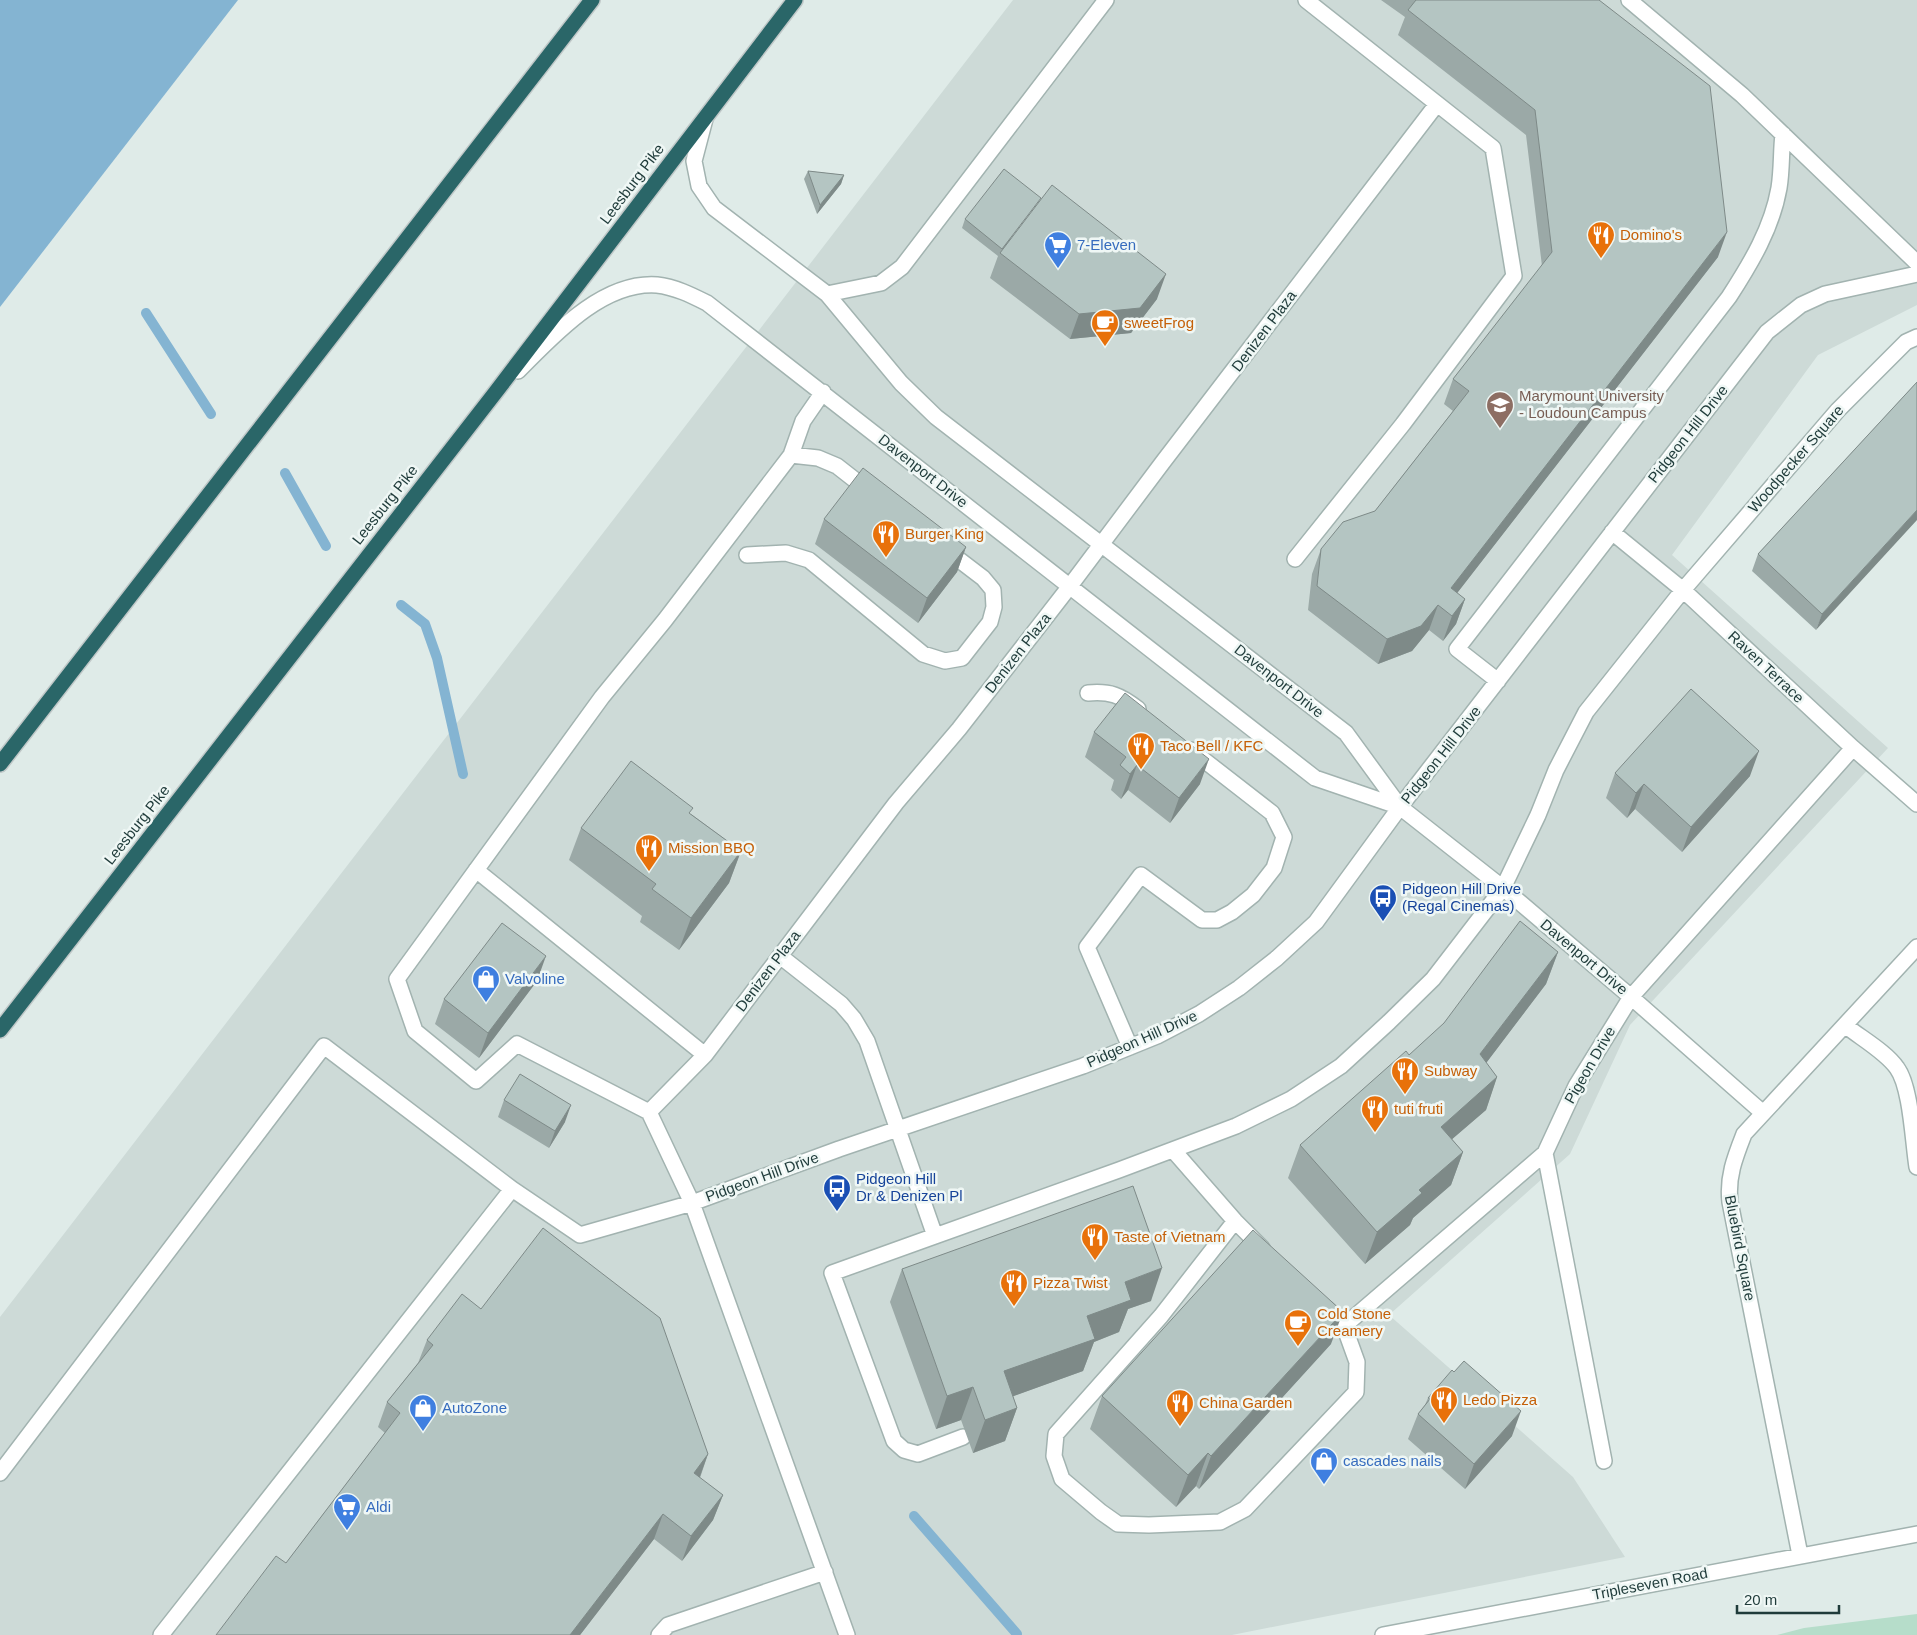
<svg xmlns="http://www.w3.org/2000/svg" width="1917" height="1635" viewBox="0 0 1917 1635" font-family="Arial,sans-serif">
	<rect width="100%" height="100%" fill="#dfebe8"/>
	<path fill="#cddad7" d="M 1013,0 L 1917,0 L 1917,305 L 1818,355 L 1672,555 L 1888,748 L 1630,1025 L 1570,1154 L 1389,1315 L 1573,1477 L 1625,1557 L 1232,1635 L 0,1635 L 0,1317 Z"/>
	<path fill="#b6ddca" d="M 1917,1614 L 1917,1635 L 1777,1635 L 1804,1628 Z"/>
	<path fill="#84b4d2" d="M 0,0 L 238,0 L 0,307 Z"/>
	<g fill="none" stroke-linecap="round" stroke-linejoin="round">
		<path stroke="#84b4d2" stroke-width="10" d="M 146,313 L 211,414
			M 285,473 L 326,546
			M 401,605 L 425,624 L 437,658 L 463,774
			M 914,1516 L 1017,1634"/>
		<g stroke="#a2b3b0" stroke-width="18">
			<path id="minor" d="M 1629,0 L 1742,95 L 1917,263
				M 705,119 L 694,161 L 699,186 L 714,208 L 827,294 L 901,383 L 936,417 L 1346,733 L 1400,807 L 1503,888 L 1631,997 L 1763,1113
				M 827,294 L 881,283 L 902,267 L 1106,0
				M 518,371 C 553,336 602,281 657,285 C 675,287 691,295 707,303 L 1315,778 L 1400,807
				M 791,455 L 818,458 L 837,466 L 869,491
				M 1612,532 L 1683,590 L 1853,748 L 1917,804
				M 747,555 L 786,553 L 809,560 L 923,654 L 945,661 L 962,658 L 990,622 L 994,607 L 993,590 L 983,578 L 945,549
				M 1295,559 L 1403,424 L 1514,276 L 1493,148 L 1306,0
				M 1498,681 L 1457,649 L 1729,297 C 1751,263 1772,228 1779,188 C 1782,170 1781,151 1783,134
				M 1088,693 C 1110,691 1120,695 1138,709
				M 476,870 L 705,1055
				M 780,956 L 841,1004 L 854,1019 L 867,1041 L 935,1236 L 1119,1170 L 1236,1126 L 1291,1099 L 1341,1066 L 1389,1022 L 1433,979 L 1503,888 L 1538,815 L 1556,770 L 1586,712 L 1683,590 L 1838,410 L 1906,342 L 1917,337
				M 1846,1026 C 1861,1038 1886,1052 1897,1068 C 1911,1087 1913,1142 1917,1167
				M 1130,1047 L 1087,947 L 1141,875 L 1202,920 L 1217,920 L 1232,912 L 1253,895 L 1274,868 L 1284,837 L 1272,813 L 1191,750
				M 649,1112 L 517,1044 L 476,1081 L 415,1031 L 397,979 L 602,697 L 665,620 L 791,455 L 803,421 L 823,392
				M 1173,1150 L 1235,1221 L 1262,1248
				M 1235,1221 L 1161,1316 L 1056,1434 L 1054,1456 L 1062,1479 L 1101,1512 L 1118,1524 L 1149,1525 L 1220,1522 L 1245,1509 L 1356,1392 L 1357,1362 L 1344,1326 L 1326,1308
				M 935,1236 L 832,1273 L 894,1441 L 904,1450 L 918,1454 L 963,1437
				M 1344,1326 L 1545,1153
				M 1604,1461 L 1545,1153 L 1576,1086 L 1631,997 L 1853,748
				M 0,1473 L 324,1046 L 512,1189
				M 1800,1555 L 1730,1202 C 1727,1177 1735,1157 1744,1134 L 1917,947
				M 161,1635 L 512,1189 L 580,1235 L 692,1203 L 649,1112 L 705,1055 L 896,803 L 959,729 L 1070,586 L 1163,462 L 1437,104
				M 659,1635 L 668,1625 L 825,1572
				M 847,1635 L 692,1203 L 839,1149 L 1083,1066 L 1157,1036 L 1199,1014 L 1239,988 L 1277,958 L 1316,922 L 1400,807 L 1767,332 L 1801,305 L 1825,294 L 1917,274
				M 1383,1635 L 1917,1534"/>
		</g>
		<g stroke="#c0c8c8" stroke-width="18">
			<path id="highway" d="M 0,764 L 592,0
				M 0,1030 L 495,393 L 795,0"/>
		</g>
		<use href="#minor" stroke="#fff" stroke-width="15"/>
		<use href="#highway" stroke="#2a6668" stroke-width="15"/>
	</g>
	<path fill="#9ba9a7" d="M 1381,0 L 1599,0 L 1718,257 L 1457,593 L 1465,599 L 1456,624 L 1443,641 L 1429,630 L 1412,651 L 1378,664 L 1308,610 L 1312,574 L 1321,549 L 1375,511 L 1453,411 L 1444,404 L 1453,379 L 1542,266 L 1526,135 L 1398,35 L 1405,17 Z
		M 808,171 L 844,175 L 841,184 L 817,214 L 804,179 Z
		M 965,219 L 1157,299 L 1131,333 L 1070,339 L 990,278 L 998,256 L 962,228 Z
		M 1917,382 L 1816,630 L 1752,571 L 1758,554 Z
		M 824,519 L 966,547 L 957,572 L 918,623 L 815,544 Z
		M 1094,732 L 1200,784 L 1170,823 L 1128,790 L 1121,799 L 1111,790 L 1114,780 L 1085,757 Z
		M 1615,773 L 1750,776 L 1682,852 L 1635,809 L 1627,818 L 1606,798 Z
		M 691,814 L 741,851 L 729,883 L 679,950 L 640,922 L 642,916 L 569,860 L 581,828 Z
		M 1558,952 L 1546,984 L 1486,1063 L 1497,1077 L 1486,1110 L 1452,1139 L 1463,1152 L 1451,1185 L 1413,1218 L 1410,1225 L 1365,1264 L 1288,1178 L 1300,1145 L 1409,1055 Z
		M 537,981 L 479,1058 L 435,1024 L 444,999 Z
		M 504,1100 L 565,1122 L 549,1148 L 498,1117 Z
		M 902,1269 L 1151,1301 L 1128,1309 L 1119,1332 L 1094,1342 L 1083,1371 L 1013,1396 L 1017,1408 L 1005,1441 L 973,1453 L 961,1420 L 936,1429 L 890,1302 Z
		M 481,1309 L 708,1454 L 700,1478 L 723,1495 L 713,1520 L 682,1561 L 654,1539 L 580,1635 L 216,1635 L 286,1563 L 385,1433 L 378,1427 L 387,1402 L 418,1363 L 427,1340 Z
		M 1331,1344 L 1199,1489 L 1196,1486 L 1176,1507 L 1090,1429 L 1102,1396 Z
		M 1428,1398 L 1512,1436 L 1465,1489 L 1408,1439 L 1418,1414 L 1425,1405 Z"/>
	<path fill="#7e8a88" d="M 844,175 L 841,184 L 817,214 L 820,205 Z
		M 1727,232 L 1718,257 L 1444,610 L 1451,588 Z
		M 1166,274 L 1157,299 L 1131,333 L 1070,339 L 1079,314 Z
		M 1917,510 L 1917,520 L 1816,630 L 1822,614 Z
		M 966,547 L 957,572 L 918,623 L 927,598 Z
		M 1465,599 L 1456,624 L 1443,641 L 1452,616 Z
		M 1438,605 L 1429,630 L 1412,651 L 1378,664 L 1387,639 Z
		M 1759,751 L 1750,776 L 1682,852 L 1691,827 Z
		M 1209,759 L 1200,784 L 1170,823 L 1179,798 Z
		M 1137,765 L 1128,790 L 1121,799 L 1130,774 Z
		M 1644,784 L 1635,809 L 1627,818 L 1636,793 Z
		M 741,851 L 729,883 L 679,950 L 691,918 Z
		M 1558,952 L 1546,984 L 1468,1087 L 1480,1054 Z
		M 546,956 L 537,981 L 479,1058 L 488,1033 Z
		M 1497,1077 L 1486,1110 L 1429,1159 L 1441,1127 Z
		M 571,1105 L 565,1122 L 549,1148 L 555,1131 Z
		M 1463,1152 L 1451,1185 L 1413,1218 L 1410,1225 L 1365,1264 L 1377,1232 L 1419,1190 Z
		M 1162,1268 L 1151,1301 L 1128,1309 L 1119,1332 L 1094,1342 L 1083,1371 L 992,1404 L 1004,1371 L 1087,1316 L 1125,1282 Z
		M 1343,1312 L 1331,1344 L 1199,1489 L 1211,1456 Z
		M 973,1387 L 961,1420 L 936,1429 L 947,1396 Z
		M 1017,1408 L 1005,1441 L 973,1453 L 985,1420 Z
		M 1521,1411 L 1512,1436 L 1465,1489 L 1474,1464 Z
		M 1208,1453 L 1196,1486 L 1176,1507 L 1188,1475 Z
		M 708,1454 L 699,1479 L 694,1473 Z
		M 723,1495 L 713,1520 L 682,1561 L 691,1536 Z
		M 663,1514 L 654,1539 L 580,1635 L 570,1635 Z"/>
	<path fill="#b4c5c2" stroke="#7e8a88" d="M 1416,0 L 1599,0 L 1710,86 L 1727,232 L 1451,588 L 1465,599 L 1452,616 L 1438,605 L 1421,626 L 1387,639 L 1317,586 L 1321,549 L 1343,522 L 1375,511 L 1469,391 L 1453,379 L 1552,252 L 1535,110 L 1408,10 Z
		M 1004,169 L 1041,198 L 1002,249 L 965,219 Z
		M 808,171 L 844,175 L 820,205 Z
		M 1052,185 L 1166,274 L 1140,308 L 1079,314 L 1000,253 Z
		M 1917,382 L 1917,510 L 1822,614 L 1758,554 Z
		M 863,468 L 966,547 L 927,598 L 824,519 Z
		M 1691,689 L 1759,751 L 1691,827 L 1644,784 L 1636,793 L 1615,773 Z
		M 1125,693 L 1209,759 L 1179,798 L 1137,765 L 1130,774 L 1120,765 L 1126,757 L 1094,732 Z
		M 631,761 L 693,808 L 689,813 L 741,851 L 691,918 L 652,889 L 656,884 L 581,828 Z
		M 1520,921 L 1558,952 L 1480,1054 L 1497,1077 L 1441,1127 L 1463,1152 L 1419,1190 L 1422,1193 L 1377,1232 L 1300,1145 L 1406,1051 L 1409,1055 L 1444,1023 Z
		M 502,923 L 546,956 L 488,1033 L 444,999 Z
		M 520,1074 L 571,1105 L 555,1131 L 504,1100 Z
		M 1133,1186 L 1162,1268 L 1125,1282 L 1131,1300 L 1087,1316 L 1095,1339 L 1004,1371 L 1017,1408 L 985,1420 L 973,1387 L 947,1396 L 902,1269 Z
		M 543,1228 L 660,1318 L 708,1454 L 694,1473 L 723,1495 L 691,1536 L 663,1514 L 570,1635 L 216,1635 L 276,1556 L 286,1563 L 400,1413 L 387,1402 L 433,1345 L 427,1340 L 462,1294 L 481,1309 Z
		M 1253,1230 L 1343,1312 L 1211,1456 L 1208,1453 L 1188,1475 L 1102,1396 Z
		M 1464,1361 L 1521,1411 L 1474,1464 L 1418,1414 L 1430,1399 L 1428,1398 L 1452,1370 L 1454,1372 Z"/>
	<defs>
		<g id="restaurant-pin" transform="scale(1.4375)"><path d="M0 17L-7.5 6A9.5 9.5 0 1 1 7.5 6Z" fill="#e8710a" stroke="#eff7f5"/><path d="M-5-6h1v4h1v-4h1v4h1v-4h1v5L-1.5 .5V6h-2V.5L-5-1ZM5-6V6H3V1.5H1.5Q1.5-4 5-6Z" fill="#fff"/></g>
		<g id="supermarket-pin" transform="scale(1.4375)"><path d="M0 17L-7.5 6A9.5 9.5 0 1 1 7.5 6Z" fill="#3f7fe0" stroke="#eff7f5"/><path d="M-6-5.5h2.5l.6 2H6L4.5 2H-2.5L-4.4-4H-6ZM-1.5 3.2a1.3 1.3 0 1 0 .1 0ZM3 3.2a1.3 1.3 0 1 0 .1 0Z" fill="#fff"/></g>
		<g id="cafe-pin" transform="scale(1.4375)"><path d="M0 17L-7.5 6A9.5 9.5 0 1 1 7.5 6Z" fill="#e8710a" stroke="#eff7f5"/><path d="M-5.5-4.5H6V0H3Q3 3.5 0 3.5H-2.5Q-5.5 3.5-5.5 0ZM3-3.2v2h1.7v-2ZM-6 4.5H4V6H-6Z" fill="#fff"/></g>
		<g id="university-pin" transform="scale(1.4375)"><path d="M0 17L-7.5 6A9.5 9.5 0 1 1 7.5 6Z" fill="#8d6e63" stroke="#eff7f5"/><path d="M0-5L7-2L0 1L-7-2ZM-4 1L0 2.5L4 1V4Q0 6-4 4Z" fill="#fff"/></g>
		<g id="bus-pin" transform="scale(1.4375)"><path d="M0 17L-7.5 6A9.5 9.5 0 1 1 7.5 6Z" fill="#1a4fb4" stroke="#eff7f5"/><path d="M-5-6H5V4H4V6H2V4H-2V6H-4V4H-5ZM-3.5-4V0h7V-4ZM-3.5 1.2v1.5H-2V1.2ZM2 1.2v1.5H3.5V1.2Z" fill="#fff"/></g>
		<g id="shop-pin" transform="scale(1.4375)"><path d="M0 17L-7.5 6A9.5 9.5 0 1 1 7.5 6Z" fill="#3f7fe0" stroke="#eff7f5"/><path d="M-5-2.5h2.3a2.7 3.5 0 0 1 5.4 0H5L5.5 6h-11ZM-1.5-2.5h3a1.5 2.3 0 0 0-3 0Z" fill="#fff"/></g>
	</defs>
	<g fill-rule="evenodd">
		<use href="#restaurant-pin" x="1601" y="235"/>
		<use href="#supermarket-pin" x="1058" y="245"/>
		<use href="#cafe-pin" x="1105" y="323"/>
		<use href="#university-pin" x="1500" y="405"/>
		<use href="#restaurant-pin" x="886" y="534"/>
		<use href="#restaurant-pin" x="1141" y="746"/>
		<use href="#restaurant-pin" x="649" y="848"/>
		<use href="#bus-pin" x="1383" y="898"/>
		<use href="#shop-pin" x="486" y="979"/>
		<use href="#restaurant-pin" x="1405" y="1071"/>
		<use href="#restaurant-pin" x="1375" y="1109"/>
		<use href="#bus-pin" x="837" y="1188"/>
		<use href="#restaurant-pin" x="1095" y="1237"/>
		<use href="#restaurant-pin" x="1014" y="1283"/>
		<use href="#cafe-pin" x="1298" y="1323"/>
		<use href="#restaurant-pin" x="1444" y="1400"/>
		<use href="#restaurant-pin" x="1180" y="1403"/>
		<use href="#shop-pin" x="423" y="1408"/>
		<use href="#shop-pin" x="1324" y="1461"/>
		<use href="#supermarket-pin" x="347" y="1507"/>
	</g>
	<g text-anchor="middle" stroke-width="5" stroke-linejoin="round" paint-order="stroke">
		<g font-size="15" fill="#1f3b3a" stroke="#eff7f5">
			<text transform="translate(632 184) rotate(-53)" y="5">Leesburg Pike</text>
			<text transform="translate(1264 331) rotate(-53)" y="5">Denizen Plaza</text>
			<text transform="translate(1688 434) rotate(-52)" y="5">Pidgeon Hill Drive</text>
			<text transform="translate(1796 459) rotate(-49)" y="5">Woodpecker Square</text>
			<text transform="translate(923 471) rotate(38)" y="5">Davenport Drive</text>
			<text transform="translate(385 505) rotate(-52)" y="5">Leesburg Pike</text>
			<text transform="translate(1018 653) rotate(-52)" y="5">Denizen Plaza</text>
			<text transform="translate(1766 667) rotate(43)" y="5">Raven Terrace</text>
			<text transform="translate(1279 681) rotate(38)" y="5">Davenport Drive</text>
			<text transform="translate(1441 755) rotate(-52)" y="5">Pidgeon Hill Drive</text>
			<text transform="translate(137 825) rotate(-52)" y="5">Leesburg Pike</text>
			<text transform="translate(1584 957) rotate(40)" y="5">Davenport Drive</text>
			<text transform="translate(768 971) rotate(-53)" y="5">Denizen Plaza</text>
			<text transform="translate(1142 1039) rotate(-24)" y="5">Pidgeon Hill Drive</text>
			<text transform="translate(1590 1065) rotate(-60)" y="5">Pigeon Drive</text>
			<text transform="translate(762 1177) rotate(-20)" y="5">Pidgeon Hill Drive</text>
			<text transform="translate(1740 1248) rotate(79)" y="5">Bluebird Square</text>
			<text transform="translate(1650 1584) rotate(-11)" y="5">Tripleseven Road</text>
		</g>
		<g font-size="15" fill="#c56008" stroke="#eff7f5" text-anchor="start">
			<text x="1620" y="240">Domino's</text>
			<text x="1124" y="328">sweetFrog</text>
			<text x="905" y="539">Burger King</text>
			<text x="1160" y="751">Taco Bell / KFC</text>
			<text x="668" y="853">Mission BBQ</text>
			<text x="1424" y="1076">Subway</text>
			<text x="1394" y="1114">tuti fruti</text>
			<text x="1114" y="1242">Taste of Vietnam</text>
			<text x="1033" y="1288">Pizza Twist</text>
			<text x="1317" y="1319">Cold Stone<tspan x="1317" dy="17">Creamery</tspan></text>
			<text x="1463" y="1405">Ledo Pizza</text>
			<text x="1199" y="1408">China Garden</text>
		</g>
		<g font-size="15" fill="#366cbe" stroke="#eff7f5" text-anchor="start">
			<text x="1077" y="250">7-Eleven</text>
			<text x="505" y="984">Valvoline</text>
			<text x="442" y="1413">AutoZone</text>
			<text x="1343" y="1466">cascades nails</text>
			<text x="366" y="1512">Aldi</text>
		</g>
		<g font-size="15" fill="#785e54" stroke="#eff7f5" text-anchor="start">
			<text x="1519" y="401">Marymount University<tspan x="1519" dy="17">- Loudoun Campus</tspan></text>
		</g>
		<g font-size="15" fill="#164399" stroke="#eff7f5" text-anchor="start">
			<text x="1402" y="894">Pidgeon Hill Drive<tspan x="1402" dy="17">(Regal Cinemas)</tspan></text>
			<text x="856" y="1184">Pidgeon Hill<tspan x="856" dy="17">Dr &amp; Denizen Pl</tspan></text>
		</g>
	</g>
	<path d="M1737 1605v8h102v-8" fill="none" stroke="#1f3b3a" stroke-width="2.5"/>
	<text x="1744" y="1605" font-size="15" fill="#1f3b3a" stroke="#eff7f5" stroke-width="4" paint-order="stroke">20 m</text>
</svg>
